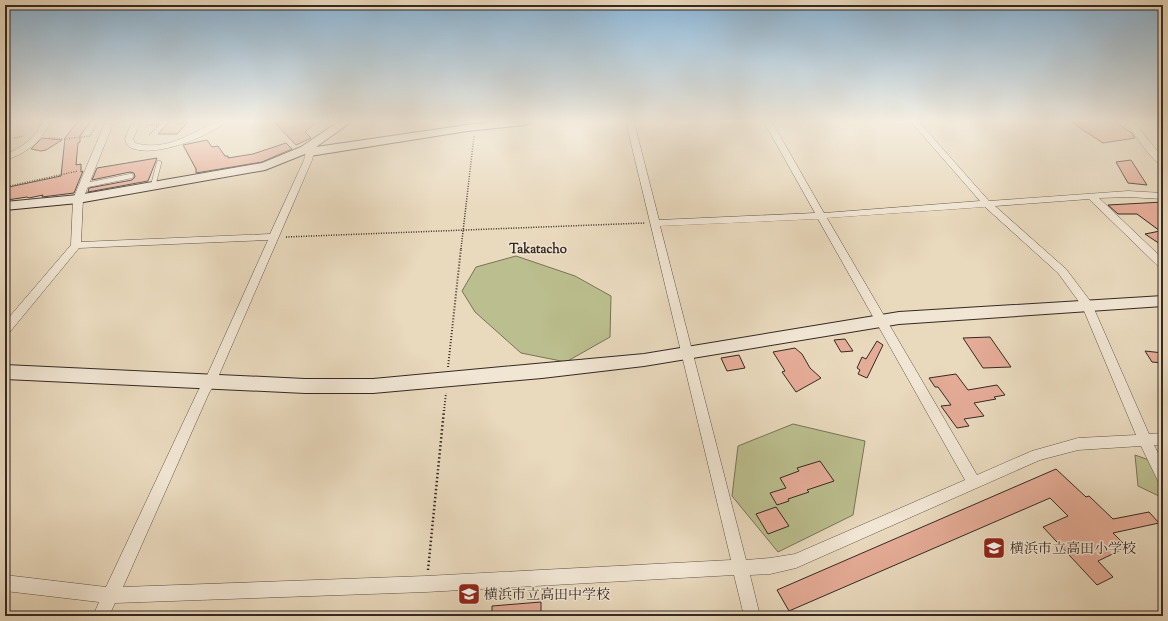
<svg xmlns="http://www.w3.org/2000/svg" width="1168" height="621" viewBox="0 0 1168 621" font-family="'Sorts Mill Goudy','Noto Serif JP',serif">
	<rect width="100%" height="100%" fill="#e9d9bd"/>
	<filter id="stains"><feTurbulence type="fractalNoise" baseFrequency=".005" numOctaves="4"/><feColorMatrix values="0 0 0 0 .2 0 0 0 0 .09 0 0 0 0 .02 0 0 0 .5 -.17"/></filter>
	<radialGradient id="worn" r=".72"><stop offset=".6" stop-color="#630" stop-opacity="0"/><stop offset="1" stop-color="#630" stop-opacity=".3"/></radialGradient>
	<path fill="#bbbe8e" stroke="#787458" d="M 516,256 L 575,276 L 611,296 L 610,337 L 566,362 L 521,353 L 475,312 L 462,291 L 476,267 Z
		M 793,424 L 865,441 L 853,515 L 778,552 L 732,496 L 738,446 Z
		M 1135,455 L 1163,465 L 1163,498 L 1138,486 Z"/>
	<path fill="#e5ac97" stroke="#352923" d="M 77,122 L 90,122 L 80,136 L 80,142 L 78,143 L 76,165 L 81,164 L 81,172 L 83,171 L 74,193 L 42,197 L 43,195 L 29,198 L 27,197 L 7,200 L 9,187 L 61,176 L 65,138 Z
		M 169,122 L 188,122 L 177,134 L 158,134 Z
		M 274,122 L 317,122 L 305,132 L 311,138 L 296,145 Z
		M 1071,122 L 1115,122 L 1132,133 L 1135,138 L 1103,143 Z
		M 42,138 L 62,140 L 46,150 L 41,151 L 31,149 Z
		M 207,140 L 212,147 L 218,146 L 225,156 L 228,156 L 228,158 L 253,154 L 286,143 L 292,149 L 262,162 L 196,173 L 196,169 L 183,145 Z
		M 157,158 L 148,181 L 88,192 L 89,188 L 132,180 L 135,177 L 134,173 L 130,172 L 92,180 L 97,168 Z
		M 1131,160 L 1147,185 L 1128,183 L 1116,162 Z
		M 1163,202 L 1163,246 L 1145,234 L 1160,231 L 1137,214 L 1118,214 L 1108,205 Z
		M 990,337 L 1011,367 L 983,368 L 963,338 Z
		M 845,339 L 853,351 L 841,352 L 834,340 Z
		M 877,341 L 883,345 L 867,378 L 858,374 L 860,370 L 857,368 L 862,357 L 866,359 Z
		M 795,348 L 802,354 L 810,368 L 821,378 L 796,392 L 782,372 L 785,371 L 773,352 Z
		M 1145,351 L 1163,353 L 1163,363 L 1152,362 Z
		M 739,355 L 745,368 L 727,371 L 721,358 Z
		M 956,374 L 968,390 L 997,385 L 1005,395 L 994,397 L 996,399 L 974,403 L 984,416 L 964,419 L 969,426 L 957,428 L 941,406 L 951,405 L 938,387 L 935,387 L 929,378 Z
		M 820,461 L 834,481 L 807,490 L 809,492 L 788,499 L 789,501 L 777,505 L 770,493 L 786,488 L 780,478 L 799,471 L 797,468 Z
		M 1056,469 L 1086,497 L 1089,496 L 1113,519 L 1149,512 L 1159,523 L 1113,533 L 1127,547 L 1098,561 L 1113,577 L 1097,585 L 1043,527 L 1068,516 L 1050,498 L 789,611 L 777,590 Z
		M 776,507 L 789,526 L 768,534 L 756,514 Z
		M 541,602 L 541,616 L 492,616 L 492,606 Z"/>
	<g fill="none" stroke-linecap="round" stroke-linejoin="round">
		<g stroke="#62554a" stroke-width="5.5">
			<path id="lane" d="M 5,140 L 7,140
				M 82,186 L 131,176
				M 153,186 L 159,163"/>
		</g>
		<g stroke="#62554a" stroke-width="1">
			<path id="street" d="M 42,122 L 50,122 C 43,141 24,155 5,160 L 5,155 C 21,147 36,139 42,122 Z
				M 107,122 L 115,122 L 112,126 L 83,199 L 81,242 L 270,234 L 304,160 L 306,152 L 310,150 L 314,152 L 312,160 L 216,382 L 209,393 L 123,587 L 426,576 L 731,560 L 626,122 L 634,122 L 659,220 L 815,213 L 764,122 L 772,122 L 824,213 L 980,201 L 911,122 L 919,122 L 989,201 L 1128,191 L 1163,193 L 1163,199 L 1128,197 L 1099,198 L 1163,259 L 1163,268 L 1159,267 L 1089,199 L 995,206 L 1066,269 L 1091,302 L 1149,434 L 1163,433 L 1163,445 L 1154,445 L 1163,463 L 1163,483 L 1158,481 L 1141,446 L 1078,450 L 1040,460 L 796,568 L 770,574 L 750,575 L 760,616 L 744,616 L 734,575 L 426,592 L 115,603 L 109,616 L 93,616 L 99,602 L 5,591 L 5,575 L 106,587 L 198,391 L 205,380 L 268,240 L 79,248 L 9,333 L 5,334 L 5,322 L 71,245 L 73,199 L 104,125 ZM 985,207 L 1058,273 L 1082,306 L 1136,435 L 1078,438 L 1032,451 L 977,475 L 827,218 ZM 818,219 L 965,480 L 795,554 L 770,558 L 746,560 L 660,226 Z
				M 132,122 L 140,122 L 133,139 L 135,143 C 159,150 180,140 201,129 C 210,125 216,121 225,122 C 210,137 145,162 127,145 L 125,139 Z
				M 1126,122 L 1134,122 L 1163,158 L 1163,166 C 1152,162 1133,132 1126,122 Z"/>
		</g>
		<g stroke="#352923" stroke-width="2">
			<path id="secondary" d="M 338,122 L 351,122 L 316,147 L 467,125 L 495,122 L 531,122 L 525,125 L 467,131 L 310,156 L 305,154 L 265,170 L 78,203 L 5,210 L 5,202 L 78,195 L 262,163 L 301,147 Z
				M 1163,296 L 1163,306 L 899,324 L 644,366 L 542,378 L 373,393 L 305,393 L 5,379 L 5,365 L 305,379 L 373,379 L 644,354 L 899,312 Z"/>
		</g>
		<path stroke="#352923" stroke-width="1.5" stroke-dasharray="1 1.5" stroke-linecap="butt" d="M 146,125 L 159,125
			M 149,135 L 162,122
			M 14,138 L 24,136
			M 49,138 L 65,139 L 90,136 L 97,124
			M 5,187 L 78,171
			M 286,237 L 645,223
			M 461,249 L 474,136"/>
		<path stroke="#352923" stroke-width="2" stroke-dasharray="1 2" stroke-linecap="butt" d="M 448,367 L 461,248
			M 444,411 L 446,393"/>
		<path stroke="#352923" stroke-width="2.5" stroke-dasharray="1.5 2.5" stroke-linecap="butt" d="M 428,570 L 444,410"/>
		<use href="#lane" stroke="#f1e6d4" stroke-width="4.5"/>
		<use href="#street" fill="#f1e6d4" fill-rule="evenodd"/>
		<use href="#secondary" fill="#f1e6d4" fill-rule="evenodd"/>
	</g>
	<linearGradient id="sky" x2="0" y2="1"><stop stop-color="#8ab5d6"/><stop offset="0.58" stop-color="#f5eee1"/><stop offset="1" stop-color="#f5eee1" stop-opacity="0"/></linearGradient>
	<rect width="1168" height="209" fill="url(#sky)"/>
	<defs>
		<g id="school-square" transform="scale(1.15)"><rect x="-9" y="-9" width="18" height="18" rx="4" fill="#8f2418" stroke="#f1e6d4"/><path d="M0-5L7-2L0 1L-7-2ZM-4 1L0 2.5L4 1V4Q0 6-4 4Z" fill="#fff"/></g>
	</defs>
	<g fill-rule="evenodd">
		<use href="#school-square" x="994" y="548"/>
		<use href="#school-square" x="469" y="594"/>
	</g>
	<g text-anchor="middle" stroke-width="3" stroke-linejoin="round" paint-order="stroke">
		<g font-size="13" font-weight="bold" fill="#352923" stroke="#f1e6d4">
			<text x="538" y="253">Takatacho</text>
		</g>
		<g font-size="14" fill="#352923" stroke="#f1e6d4" text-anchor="start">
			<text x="1010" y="553">横浜市立高田小学校</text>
			<text x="484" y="599">横浜市立高田中学校</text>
		</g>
	</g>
	<rect width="1168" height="621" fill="none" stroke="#e9d9bd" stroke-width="20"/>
	<rect x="6" y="6" width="1156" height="609" fill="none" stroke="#352923" stroke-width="2"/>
	<rect x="10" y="10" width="1148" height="601" fill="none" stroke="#352923"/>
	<rect width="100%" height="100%" filter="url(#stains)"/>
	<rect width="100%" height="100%" fill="url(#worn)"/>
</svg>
